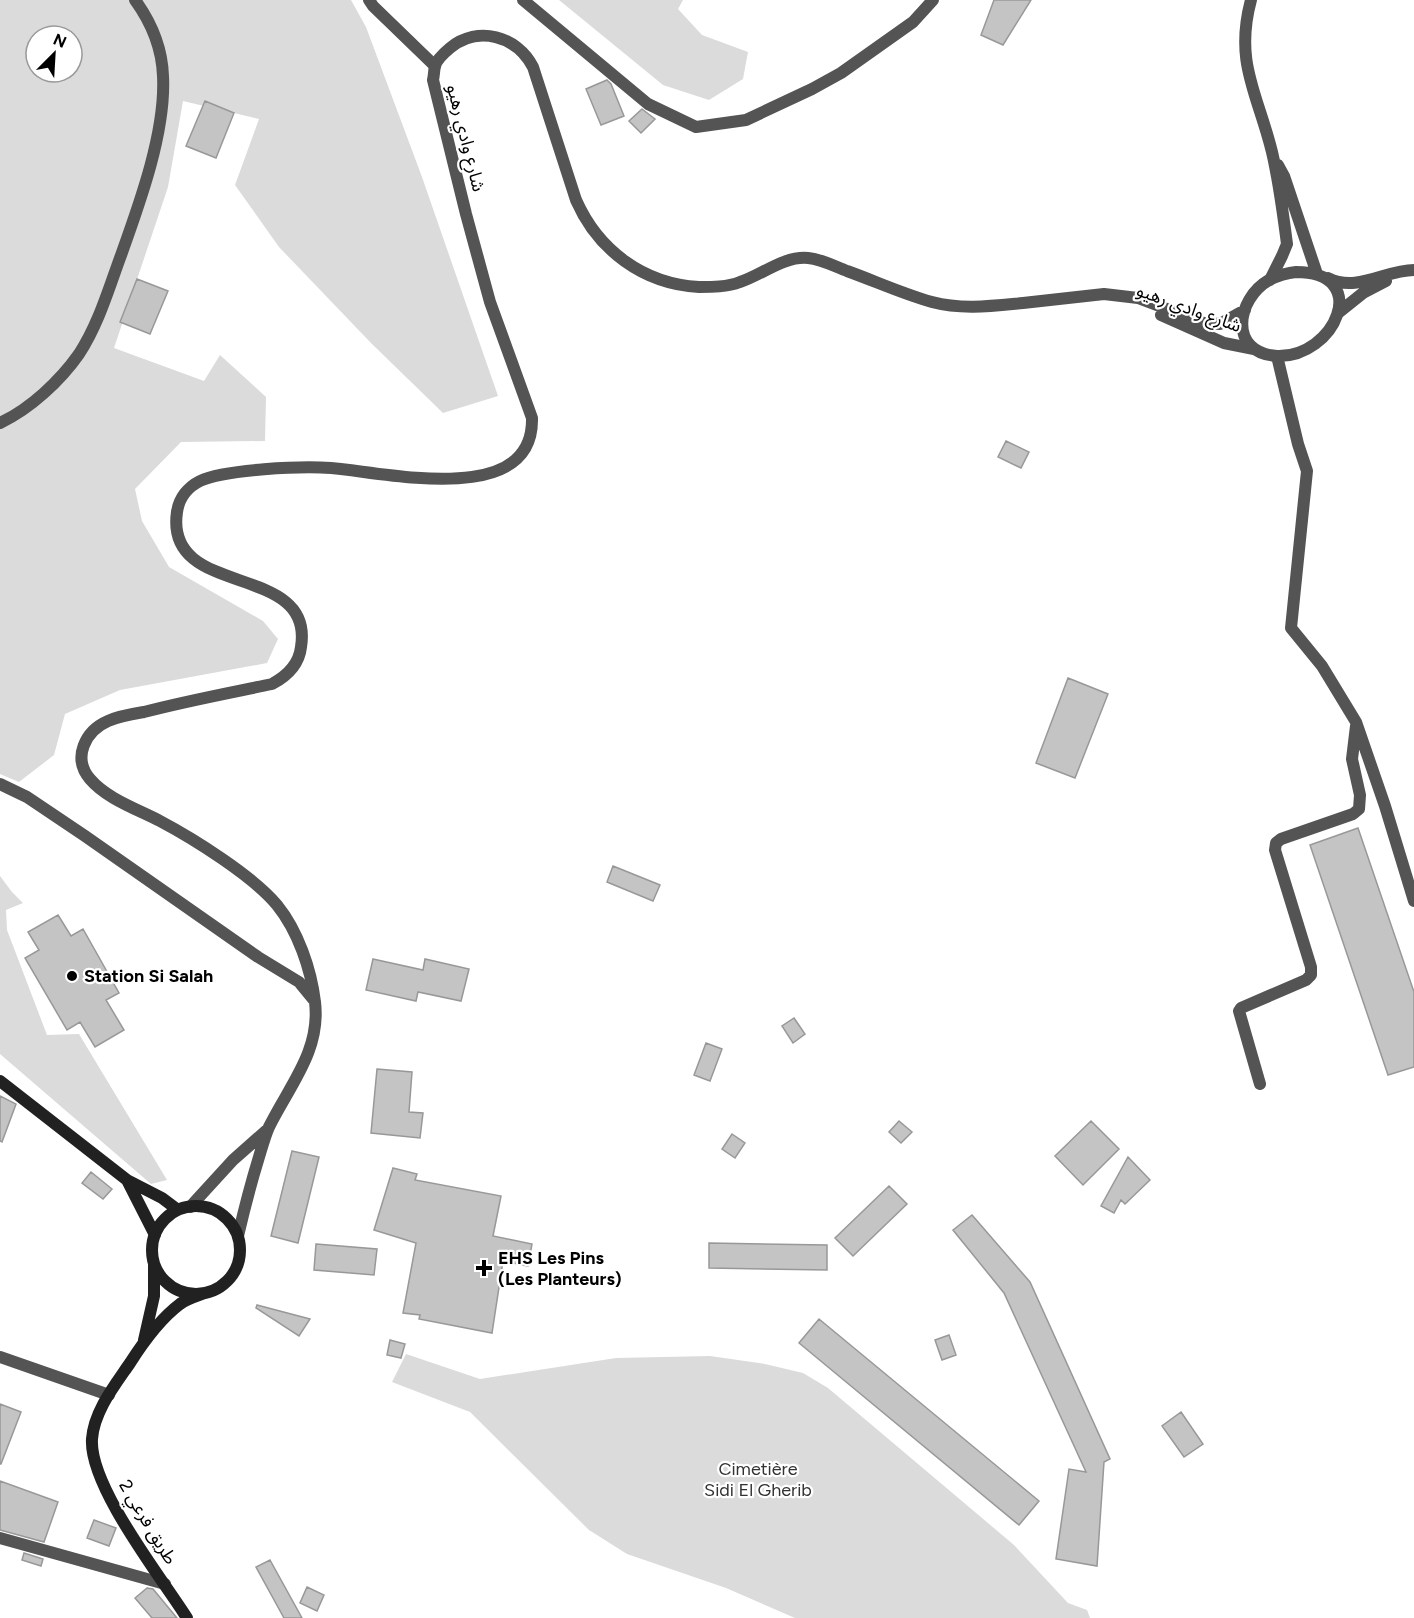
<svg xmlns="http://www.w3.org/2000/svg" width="1414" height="1618" viewBox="0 0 1414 1618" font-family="Figtree,'Noto Sans Arabic',sans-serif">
	<rect width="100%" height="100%" fill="#fff"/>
	<path fill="#dbdbdb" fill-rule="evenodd" d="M 0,0 L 351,0 L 366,27 L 422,177 L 498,396 L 443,413 L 371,343 L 279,247 L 235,185 L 259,119 L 183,101 L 168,187 L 114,348 L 204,381 L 220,355 L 266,397 L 265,441 L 181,442 L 135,489 L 142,521 L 169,567 L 263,621 L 278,639 L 267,663 L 120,690 L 65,714 L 54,755 L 19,782 L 0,774 ZM 36,36 L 72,36 L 72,72 L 36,72 Z
		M 559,0 L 683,0 L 678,9 L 702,35 L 748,52 L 743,79 L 709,100 L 663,85 Z
		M 0,876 L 12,892 L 23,903 L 6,910 L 7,930 L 47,1035 L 79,1034 L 167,1180 L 151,1184 L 0,1054 Z
		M 406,1354 L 480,1379 L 616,1358 L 710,1356 L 765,1364 L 803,1373 L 828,1388 L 1014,1545 L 1068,1603 L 1087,1610 L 1090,1618 L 795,1618 L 726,1588 L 627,1554 L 589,1530 L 470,1412 L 392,1382 Z"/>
	<path fill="#c4c4c4" stroke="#989898" stroke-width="1.5" d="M 994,0 L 1031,0 L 1003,45 L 981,35 Z
		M 607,80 L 611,84 L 624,116 L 601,125 L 586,89 Z
		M 205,101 L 234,113 L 216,158 L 186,146 Z
		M 642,109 L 655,119 L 641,133 L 629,121 Z
		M 137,279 L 168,291 L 150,334 L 120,322 Z
		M 1006,441 L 1029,452 L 1021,468 L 998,457 Z
		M 1068,678 L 1108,694 L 1075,778 L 1036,763 Z
		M 1358,828 L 1414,992 L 1414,1067 L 1388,1075 L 1310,845 Z
		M 613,866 L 660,885 L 653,901 L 607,882 Z
		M 58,915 L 71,936 L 83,929 L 119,993 L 106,1000 L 124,1030 L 95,1047 L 80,1022 L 67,1030 L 25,958 L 39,950 L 28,932 Z
		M 373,959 L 423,970 L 425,959 L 469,969 L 461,1001 L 418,992 L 416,1001 L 366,990 Z
		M 794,1018 L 805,1034 L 793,1043 L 782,1026 Z
		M 706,1043 L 722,1049 L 710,1081 L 694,1075 Z
		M 377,1069 L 412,1072 L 409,1112 L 423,1113 L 420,1138 L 371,1133 Z
		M 0,1096 L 16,1104 L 2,1142 L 0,1141 Z
		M 899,1121 L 912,1132 L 901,1143 L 889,1132 Z
		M 1091,1121 L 1119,1149 L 1083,1185 L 1055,1156 Z
		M 732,1134 L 745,1143 L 735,1158 L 722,1149 Z
		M 292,1151 L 319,1157 L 298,1243 L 271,1236 Z
		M 1128,1157 L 1150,1180 L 1125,1204 L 1121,1200 L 1114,1213 L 1101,1206 Z
		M 393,1168 L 417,1174 L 415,1180 L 501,1196 L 493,1236 L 532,1244 L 528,1266 L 503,1261 L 492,1333 L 419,1319 L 420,1315 L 403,1313 L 416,1243 L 374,1230 Z
		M 91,1172 L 112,1189 L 103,1199 L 82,1183 Z
		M 889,1186 L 907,1204 L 853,1256 L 835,1238 Z
		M 972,1215 L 1030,1282 L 1110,1459 L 1104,1462 L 1097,1566 L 1056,1559 L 1069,1469 L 1086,1472 L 1004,1293 L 953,1230 Z
		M 709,1243 L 827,1245 L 827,1270 L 709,1268 Z
		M 316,1244 L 377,1249 L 374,1275 L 314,1270 Z
		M 257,1305 L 310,1319 L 299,1336 L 256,1308 Z
		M 819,1319 L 1039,1501 L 1019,1525 L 799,1343 Z
		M 949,1335 L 956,1355 L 942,1360 L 935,1340 Z
		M 390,1340 L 405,1344 L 401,1358 L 387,1355 Z
		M 0,1404 L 21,1412 L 1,1464 L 0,1464 Z
		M 1181,1412 L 1203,1444 L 1184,1457 L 1162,1426 Z
		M 0,1481 L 58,1502 L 44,1542 L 0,1530 Z
		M 94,1520 L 116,1528 L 109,1546 L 87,1538 Z
		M 24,1553 L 43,1559 L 41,1566 L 22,1560 Z
		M 270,1560 L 302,1618 L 284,1618 L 256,1567 Z
		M 307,1587 L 324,1595 L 317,1611 L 300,1603 Z
		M 147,1588 L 153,1589 L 177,1618 L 152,1618 L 135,1598 Z"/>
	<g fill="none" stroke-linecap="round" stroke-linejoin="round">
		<path stroke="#545454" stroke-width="12" d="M 369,0 L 373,6 L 435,66
			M 523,0 L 648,104 L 696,127 L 746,120 L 812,89 L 841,73 L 913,22 L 933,0
			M 1277,356 L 1298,444 L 1307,471 L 1291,628 L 1322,666 L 1356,722 L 1385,806 L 1414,901
			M 1260,1084 L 1239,1011 L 1241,1008 L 1306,980 L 1311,975 L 1311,967 L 1275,850 L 1276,843 L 1281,839 L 1353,814 L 1359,809 L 1360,795 L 1352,759 L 1356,726
			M 0,1357 L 109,1395
			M 0,1538 L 165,1584"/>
		<path stroke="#545454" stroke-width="12" d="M 1251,0 C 1234,63 1258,94 1272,152 C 1279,182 1283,213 1287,244 L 1282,256 L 1270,280
			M 1278,165 L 1284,176 L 1317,274
			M 1296,272 C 1373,272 1335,358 1277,356 C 1228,353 1236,299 1269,280 C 1277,276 1287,273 1296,272 Z
			M 1328,278 C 1357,293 1385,270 1414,270
			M 1338,313 L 1363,293 L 1386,281
			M 1161,315 L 1224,343 L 1254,349
			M 0,423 C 30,409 60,381 79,354 C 98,325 108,291 120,258 C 139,205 166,132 163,76 C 162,48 151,22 135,0
			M 0,784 L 27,797 L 85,836 L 258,957 L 299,982 L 313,999
			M 190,1207 L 233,1160 L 268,1129
			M 238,1236 C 244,1210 251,1183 259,1157 C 262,1147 265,1136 269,1127 C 289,1086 321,1051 315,1002 C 311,969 298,931 277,905 C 253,876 194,839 160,821 C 137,809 107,799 90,779 C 72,758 85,731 108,721 C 119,716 132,714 144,712 C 186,701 229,693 272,684 C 287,676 299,665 301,647 C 315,561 164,600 177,512 C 179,498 188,487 200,481 C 225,469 302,466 331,468 C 384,472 534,509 532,418 L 490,302 L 466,214 L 433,80 C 434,76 434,70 435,66 C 437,59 444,53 450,48 C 478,25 517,36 533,67 L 576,200 C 598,250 643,284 699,287 C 712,287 727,287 740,282 C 762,275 783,256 808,258 C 821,259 834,266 847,271 C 875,281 903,294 932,302 C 962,310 992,306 1023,303 C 1050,300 1077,297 1104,294 L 1138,298 L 1204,323 L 1220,324 L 1245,310"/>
		<path stroke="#212121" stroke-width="12" d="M 0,1081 L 127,1180 L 162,1198 L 178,1210
			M 127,1180 L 155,1235
			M152 1250a44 44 0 1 1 88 0a44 44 0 1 1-88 0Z
			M 144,1340 L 154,1296 L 154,1265
			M 187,1618 C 161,1577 89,1486 92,1439 C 94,1411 115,1385 130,1363 C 144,1341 160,1319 180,1304 C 187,1299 197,1296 205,1293"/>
	</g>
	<g fill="#000" stroke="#fff" stroke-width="2">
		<circle cx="72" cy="976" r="6"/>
		<path d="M481 1259h6v6h6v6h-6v6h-6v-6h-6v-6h6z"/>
	</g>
	<g text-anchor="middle" stroke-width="4.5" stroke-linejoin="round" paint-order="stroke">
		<g font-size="18" fill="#000" stroke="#fff">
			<text transform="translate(466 138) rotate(76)" y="6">شارع وادي رهيو</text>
			<text transform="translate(1189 308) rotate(20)" y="6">شارع وادي رهيو</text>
			<text transform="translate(148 1522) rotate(59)" y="6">طريق فرعي 2</text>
		</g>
		<g font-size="18" font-weight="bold" fill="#000" stroke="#fff" text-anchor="start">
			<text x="84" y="982">Station Si Salah</text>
			<text x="498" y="1264">EHS Les Pins<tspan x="498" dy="21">(Les Planteurs)</tspan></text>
		</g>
		<g font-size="18" fill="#323232" stroke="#fff">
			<text x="758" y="1475">Cimetière<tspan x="758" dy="21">Sidi El Gherib</tspan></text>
		</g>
	</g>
	<g transform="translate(54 54) rotate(24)"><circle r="28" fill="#ffffff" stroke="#999999" stroke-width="1.5"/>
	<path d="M0-4.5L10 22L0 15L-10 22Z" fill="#000000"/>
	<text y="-9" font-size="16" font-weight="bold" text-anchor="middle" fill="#000000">N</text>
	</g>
</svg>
